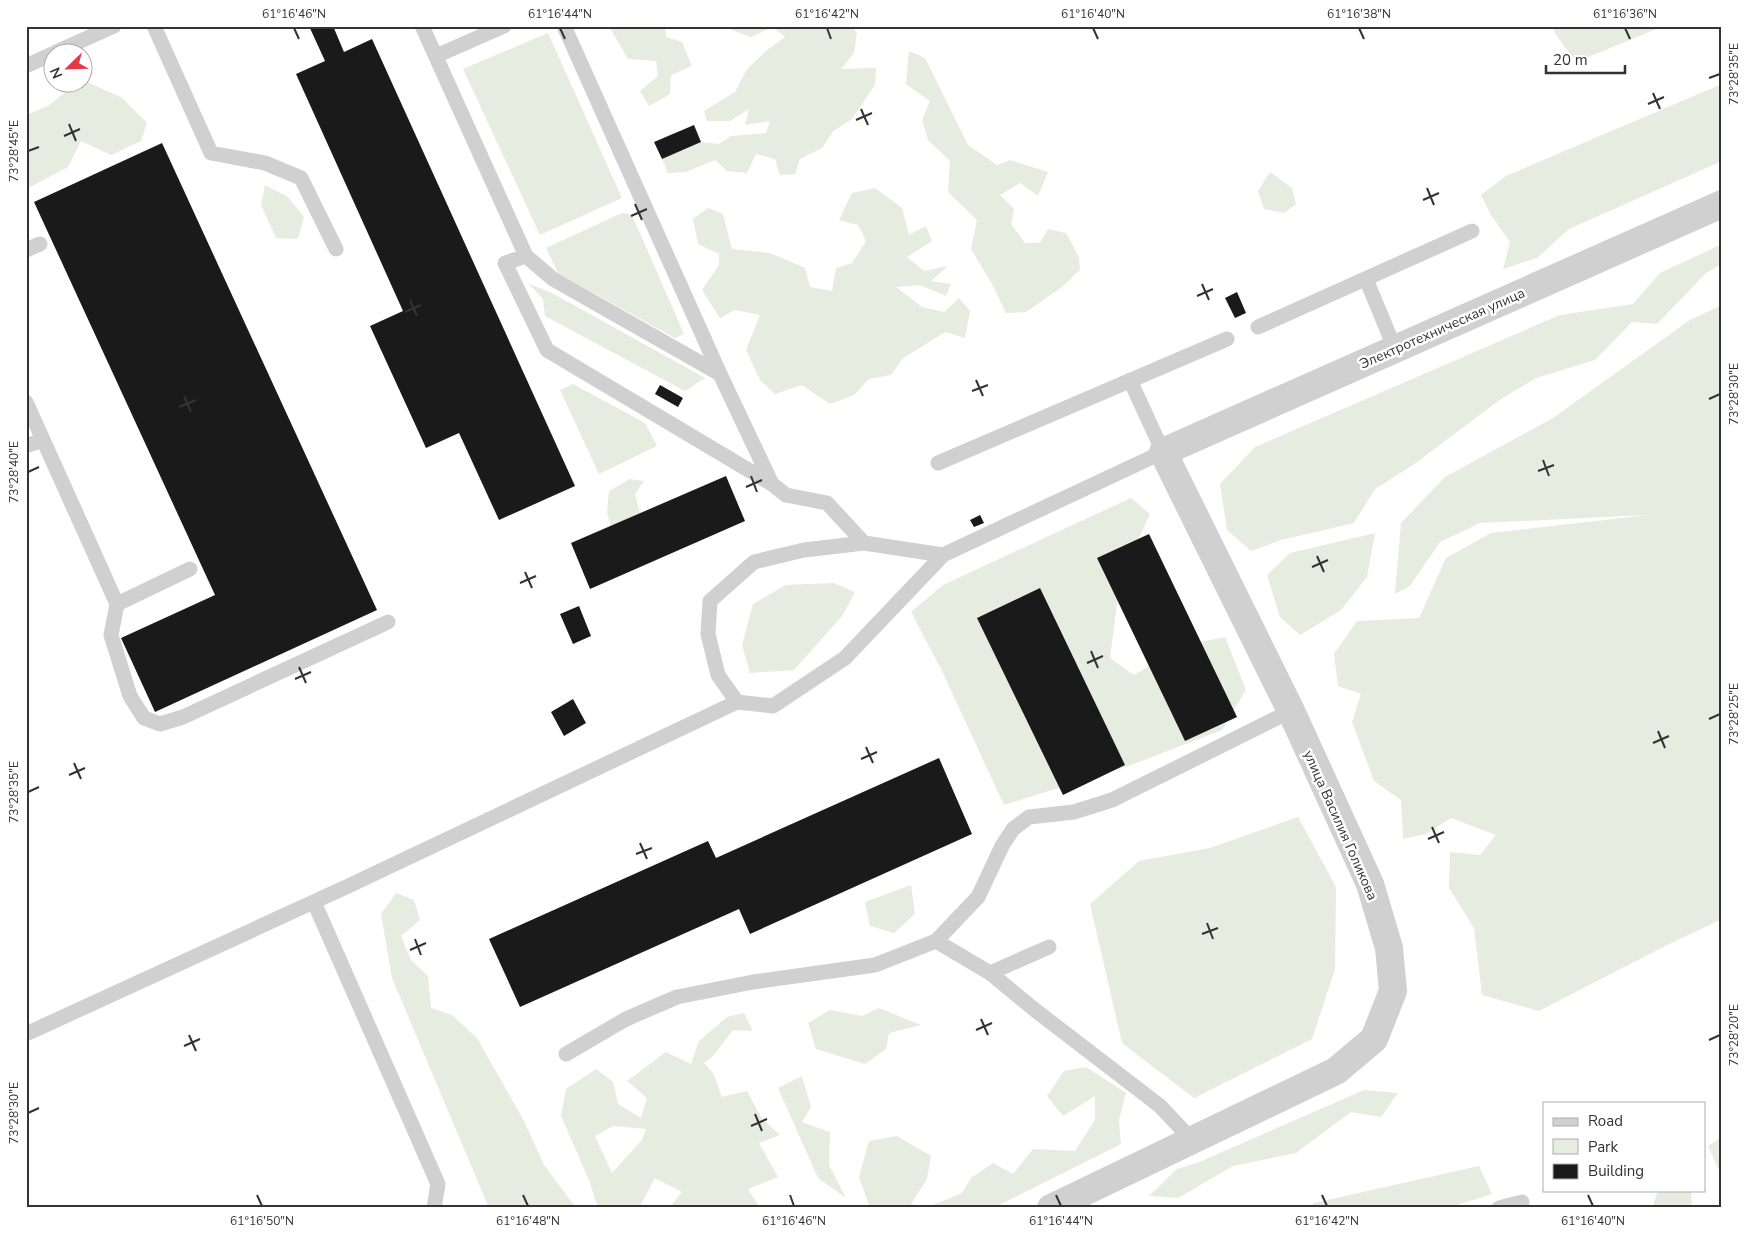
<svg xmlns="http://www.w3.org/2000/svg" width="1748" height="1234" viewBox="0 0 1748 1234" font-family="'Nunito Sans',sans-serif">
	<rect width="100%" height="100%" fill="#fff"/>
	<path fill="#e6ecdf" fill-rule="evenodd" d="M 609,26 L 665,26 L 666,37 L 682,42 L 692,66 L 671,75 L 670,94 L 649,106 L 640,91 L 658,76 L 656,61 L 628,59 Z
		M 730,26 L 850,26 L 857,32 L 854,53 L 841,69 L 876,68 L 875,85 L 852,119 L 833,131 L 822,148 L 800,159 L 795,174 L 780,175 L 775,159 L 756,154 L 747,173 L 727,171 L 715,160 L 686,172 L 668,173 L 662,159 L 701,142 L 719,144 L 731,136 L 766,133 L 770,121 L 745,125 L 749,109 L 730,121 L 707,121 L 704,111 L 735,92 L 747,69 L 766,51 L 785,37 L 773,27 L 751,37 L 731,30 Z
		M 1553,26 L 1664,26 L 1576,62 L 1554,32 Z
		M 548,33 L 622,198 L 540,235 L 463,69 Z
		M 909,51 L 925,58 L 968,145 L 997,165 L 1010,160 L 1048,172 L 1038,196 L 1020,183 L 1000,195 L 1014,209 L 1011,224 L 1025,243 L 1040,243 L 1048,229 L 1066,233 L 1079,257 L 1080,270 L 1062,287 L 1026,312 L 1006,313 L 992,284 L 971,249 L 977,220 L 948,192 L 950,161 L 928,140 L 922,120 L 930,101 L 906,84 Z
		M 83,80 L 122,98 L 147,123 L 141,141 L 111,155 L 81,141 L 68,167 L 30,187 L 26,194 L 26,115 L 48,106 L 77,83 L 82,82 Z
		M 1722,84 L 1722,161 L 1569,229 L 1537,258 L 1503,269 L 1510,242 L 1491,215 L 1481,195 L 1506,176 Z
		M 1270,172 L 1292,188 L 1296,204 L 1284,213 L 1264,209 L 1258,191 Z
		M 265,185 L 288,197 L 304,217 L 298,239 L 276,238 L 261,205 Z
		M 875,188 L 902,208 L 909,235 L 926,226 L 932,241 L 907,257 L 924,271 L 948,266 L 931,281 L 951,284 L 946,296 L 920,285 L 896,287 L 922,307 L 944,312 L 959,298 L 970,311 L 965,338 L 945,332 L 902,359 L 891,375 L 869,379 L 854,395 L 830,404 L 802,385 L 775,394 L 760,380 L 746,350 L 760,315 L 735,310 L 720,318 L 702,290 L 719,265 L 719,254 L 698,244 L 693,219 L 708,208 L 723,214 L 732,249 L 770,253 L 805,268 L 810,287 L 832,291 L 836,268 L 852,263 L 866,241 L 858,225 L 839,220 L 852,193 Z
		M 622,213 L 632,215 L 684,334 L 675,338 L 558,273 L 546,248 Z
		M 1722,244 L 1722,264 L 1706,273 L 1657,324 L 1632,322 L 1595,360 L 1536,378 L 1501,399 L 1413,465 L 1375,489 L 1354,523 L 1281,540 L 1251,551 L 1227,530 L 1220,484 L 1255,447 L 1560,315 L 1633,304 L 1660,273 Z
		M 529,284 L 552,293 L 705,378 L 685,391 L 545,316 L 543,299 Z
		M 1722,305 L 1722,919 L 1665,946 L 1539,1011 L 1482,995 L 1474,928 L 1449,888 L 1450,852 L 1480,855 L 1496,835 L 1451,818 L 1426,834 L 1403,839 L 1401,800 L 1374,781 L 1352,722 L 1361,694 L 1338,686 L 1334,654 L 1357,621 L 1419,618 L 1446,558 L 1491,533 L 1647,515 L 1480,523 L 1440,542 L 1410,586 L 1395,594 L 1401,523 L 1445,477 L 1553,418 L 1690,320 Z
		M 573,384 L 645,423 L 657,446 L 599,474 L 560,390 Z
		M 630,479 L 644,481 L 635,494 L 640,513 L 611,526 L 607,513 L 609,491 Z
		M 1131,498 L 1150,514 L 1120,579 L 1110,658 L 1134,675 L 1185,645 L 1225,637 L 1246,690 L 1222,730 L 1126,767 L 1004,805 L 942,671 L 911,612 L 943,585 Z
		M 1375,533 L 1367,577 L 1341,610 L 1300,635 L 1280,617 L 1267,575 L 1290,553 Z
		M 834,583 L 855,592 L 842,616 L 794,670 L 750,673 L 742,645 L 753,604 L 786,585 Z
		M 1298,817 L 1336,887 L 1335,969 L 1312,1039 L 1194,1098 L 1122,1043 L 1090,904 L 1139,861 L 1210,848 Z
		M 911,885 L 915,914 L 894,933 L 870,926 L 865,902 Z
		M 396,893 L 414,900 L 420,920 L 401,936 L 411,960 L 428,976 L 431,1008 L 452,1015 L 477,1038 L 524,1121 L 544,1165 L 576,1208 L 489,1208 L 392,978 L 381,914 Z
		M 879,1008 L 921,1025 L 889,1033 L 886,1049 L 865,1064 L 816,1049 L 808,1023 L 830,1010 L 862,1016 Z
		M 744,1013 L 753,1031 L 733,1030 L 713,1056 L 704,1063 L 713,1073 L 722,1097 L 747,1091 L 762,1119 L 780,1135 L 759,1143 L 778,1177 L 748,1189 L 760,1208 L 669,1208 L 682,1192 L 655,1178 L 640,1206 L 641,1208 L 598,1208 L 589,1180 L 561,1116 L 566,1089 L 596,1069 L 613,1082 L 618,1104 L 641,1118 L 647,1098 L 627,1081 L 666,1052 L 691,1064 L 699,1041 L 727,1017 ZM 613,1126 L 646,1129 L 642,1140 L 612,1173 L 595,1136 Z
		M 1086,1067 L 1126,1093 L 1119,1120 L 1121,1144 L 993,1208 L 870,1208 L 859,1177 L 869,1141 L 897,1136 L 931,1156 L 927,1179 L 911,1204 L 928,1207 L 962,1193 L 971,1178 L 993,1163 L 1013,1174 L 1033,1149 L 1075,1151 L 1095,1120 L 1095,1096 L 1063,1116 L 1047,1096 L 1064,1071 Z
		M 802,1076 L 811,1107 L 802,1122 L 830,1132 L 829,1165 L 846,1198 L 818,1178 L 778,1088 Z
		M 1364,1090 L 1398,1093 L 1381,1117 L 1351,1112 L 1296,1153 L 1233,1166 L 1178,1198 L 1149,1196 L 1177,1169 L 1197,1163 Z
		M 1722,1137 L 1722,1177 L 1708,1146 Z
		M 1479,1166 L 1492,1194 L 1448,1208 L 1309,1208 L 1314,1203 Z
		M 1658,1190 L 1691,1190 L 1692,1208 L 1654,1208 L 1653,1205 Z"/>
	<path fill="#1a1a1a" d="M 309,26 L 333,26 L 344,52 L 372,39 L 575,486 L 499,520 L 459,433 L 426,448 L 370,326 L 403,311 L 296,74 L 325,61 Z
		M 694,125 L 701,142 L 662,159 L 654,142 Z
		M 162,143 L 377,610 L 155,712 L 121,638 L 215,595 L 34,202 Z
		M 1237,292 L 1246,313 L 1235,318 L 1225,298 Z
		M 660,385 L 683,398 L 678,407 L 655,394 Z
		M 726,476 L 745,521 L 590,589 L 571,543 Z
		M 980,515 L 984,523 L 974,527 L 970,520 Z
		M 1149,534 L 1237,717 L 1185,741 L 1097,558 Z
		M 1040,588 L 1125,765 L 1063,795 L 977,618 Z
		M 579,606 L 591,636 L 573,644 L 560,614 Z
		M 573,699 L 586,723 L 564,736 L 551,712 Z
		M 939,758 L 972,834 L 750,934 L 739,909 L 520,1007 L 489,939 L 708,841 L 716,858 Z"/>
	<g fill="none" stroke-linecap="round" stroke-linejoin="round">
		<path stroke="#d0d0d0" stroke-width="15" d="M 154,26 L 211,153 L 265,163 L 301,178 L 336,249
			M 422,26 L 526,256 L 553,279 L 720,374
			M 564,26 L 720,374 L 772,484 L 786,495 L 827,503 L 864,543 L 943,555
			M 56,52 L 114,26
			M 436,56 L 504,26
			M 26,66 L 52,54
			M 26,250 L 40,244
			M 526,256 L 505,263 L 547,350 L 772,484
			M 1366,279 L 1395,349
			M 1258,327 L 1472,231
			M 26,402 L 117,604 L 190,569
			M 26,446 L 43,440
			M 938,463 L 1227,339
			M 117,604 L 111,635 L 130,696 L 144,718 L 160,724 L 183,717 L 388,622
			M 737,702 L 718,675 L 708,634 L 710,601 L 754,562 L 804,550 L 864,543
			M 314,902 L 438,1184 L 434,1208
			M 936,941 L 990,973 L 1035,1010 L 1160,1106 L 1192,1140
			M 990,973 L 1049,947
			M 26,1034 L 344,888 L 737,702 L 773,706 L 845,658 L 943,555 L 1163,452 L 1130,380
			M 566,1054 L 626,1019 L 677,997 L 753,982 L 875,965 L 936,941 L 978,897 L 1002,846 L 1013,829 L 1029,817 L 1074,812 L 1112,800 L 1291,711
			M 1499,1208 L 1522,1202"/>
		<path stroke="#d0d0d0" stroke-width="28" d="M 1051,1208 L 1336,1071 L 1374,1039 L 1393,991 L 1389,948 L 1370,884 L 1291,711 L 1163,452 L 1722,204"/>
	</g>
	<path fill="none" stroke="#333" stroke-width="2" d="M 294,28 L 299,39M 560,28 L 565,39M 827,28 L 831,39M 1093,28 L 1098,39M 1359,28 L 1364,39M 1625,28 L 1630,39M 1709,78 L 1720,74M 1653,93 L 1660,109M 1648,104 L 1664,97M 861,109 L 868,125M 856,120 L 872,113M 69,124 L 76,141M 64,136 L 80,129M 28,151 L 39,147M 1427,188 L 1434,205M 1423,200 L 1439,193M 635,204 L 642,220M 631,216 L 647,209M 1202,284 L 1209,300M 1197,296 L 1213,289M 410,300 L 417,316M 405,312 L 421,305M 976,380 L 983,396M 972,391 L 988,385M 184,396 L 191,412M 1709,399 L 1720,394M 179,407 L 196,400M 1543,460 L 1549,476M 1538,471 L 1554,465M 28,472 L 39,467M 751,476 L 757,492M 746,487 L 762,480M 1317,556 L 1324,572M 1312,567 L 1328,560M 525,572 L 532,588M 520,583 L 536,576M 1091,651 L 1098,668M 1087,663 L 1103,656M 299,667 L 306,683M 295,679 L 311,672M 1709,719 L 1720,714M 1658,731 L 1665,748M 1653,743 L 1669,736M 866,747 L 873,763M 861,759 L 877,752M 74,763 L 81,779M 69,775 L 85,768M 28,792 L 39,787M 1432,827 L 1439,843M 1428,839 L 1444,832M 640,843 L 647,859M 636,854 L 652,848M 1207,923 L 1213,939M 1202,934 L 1218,928M 415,939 L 421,955M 410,950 L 426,943M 981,1019 L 988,1035M 976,1030 L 992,1023M 189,1035 L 196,1051M 1709,1040 L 1720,1035M 184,1046 L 200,1039M 28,1113 L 39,1108M 755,1114 L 762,1131M 751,1126 L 767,1119M 257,1195 L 262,1206M 523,1195 L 528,1206M 790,1195 L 794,1206M 1056,1195 L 1061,1206M 1322,1195 L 1327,1206M 1588,1195 L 1593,1206"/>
	<g text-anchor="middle" stroke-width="5" stroke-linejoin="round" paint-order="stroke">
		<g font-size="14" fill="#333" stroke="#fff">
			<text transform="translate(1442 328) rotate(-24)" y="5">Электротехническая улица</text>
			<text transform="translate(1341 825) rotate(66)" y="5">улица Василия Голикова</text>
		</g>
	</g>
	<rect width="1748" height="1234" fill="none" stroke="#ffffff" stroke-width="55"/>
	<rect x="1543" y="1102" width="162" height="90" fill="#ffffff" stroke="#adadad"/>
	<rect x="1553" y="1118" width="25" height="8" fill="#d0d0d0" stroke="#adadad"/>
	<text x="1588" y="1126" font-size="15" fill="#333333">Road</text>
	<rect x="1553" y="1139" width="25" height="15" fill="#e6ecdf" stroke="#adadad"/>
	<text x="1588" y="1152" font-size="15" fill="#333333">Park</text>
	<rect x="1553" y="1164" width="25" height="15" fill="#1a1a1a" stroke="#adadad"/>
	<text x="1588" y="1176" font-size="15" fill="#333333">Building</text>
	<g transform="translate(68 68) rotate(247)"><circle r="24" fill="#ffffff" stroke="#adadad"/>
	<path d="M0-4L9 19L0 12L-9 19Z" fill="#e63946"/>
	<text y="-8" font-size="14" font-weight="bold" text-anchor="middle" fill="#333333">N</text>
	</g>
	<path d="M1546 65v8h79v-8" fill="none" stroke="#333333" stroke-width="2.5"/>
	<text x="1553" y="65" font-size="15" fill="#333333" stroke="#ffffff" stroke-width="4" paint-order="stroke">20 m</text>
	<rect x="28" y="28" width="1692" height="1178" fill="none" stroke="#333" stroke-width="2"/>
	<g font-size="12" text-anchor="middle" fill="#333">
		<text x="294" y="18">61°16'46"N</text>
		<text x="560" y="18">61°16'44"N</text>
		<text x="827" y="18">61°16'42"N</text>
		<text x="1093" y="18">61°16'40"N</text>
		<text x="1359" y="18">61°16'38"N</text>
		<text x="1625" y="18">61°16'36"N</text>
		<text transform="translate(1734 74) rotate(-90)" y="4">73°28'35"E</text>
		<text transform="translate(14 151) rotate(-90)" y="4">73°28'45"E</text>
		<text transform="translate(1734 394) rotate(-90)" y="4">73°28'30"E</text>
		<text transform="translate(14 472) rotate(-90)" y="4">73°28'40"E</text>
		<text transform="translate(1734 714) rotate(-90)" y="4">73°28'25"E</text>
		<text transform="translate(14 792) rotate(-90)" y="4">73°28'35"E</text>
		<text transform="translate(1734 1035) rotate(-90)" y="4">73°28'20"E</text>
		<text transform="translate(14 1113) rotate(-90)" y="4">73°28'30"E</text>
		<text x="262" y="1225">61°16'50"N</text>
		<text x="528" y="1225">61°16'48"N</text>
		<text x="794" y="1225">61°16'46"N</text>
		<text x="1061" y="1225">61°16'44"N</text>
		<text x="1327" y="1225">61°16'42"N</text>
		<text x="1593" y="1225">61°16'40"N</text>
	</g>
</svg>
